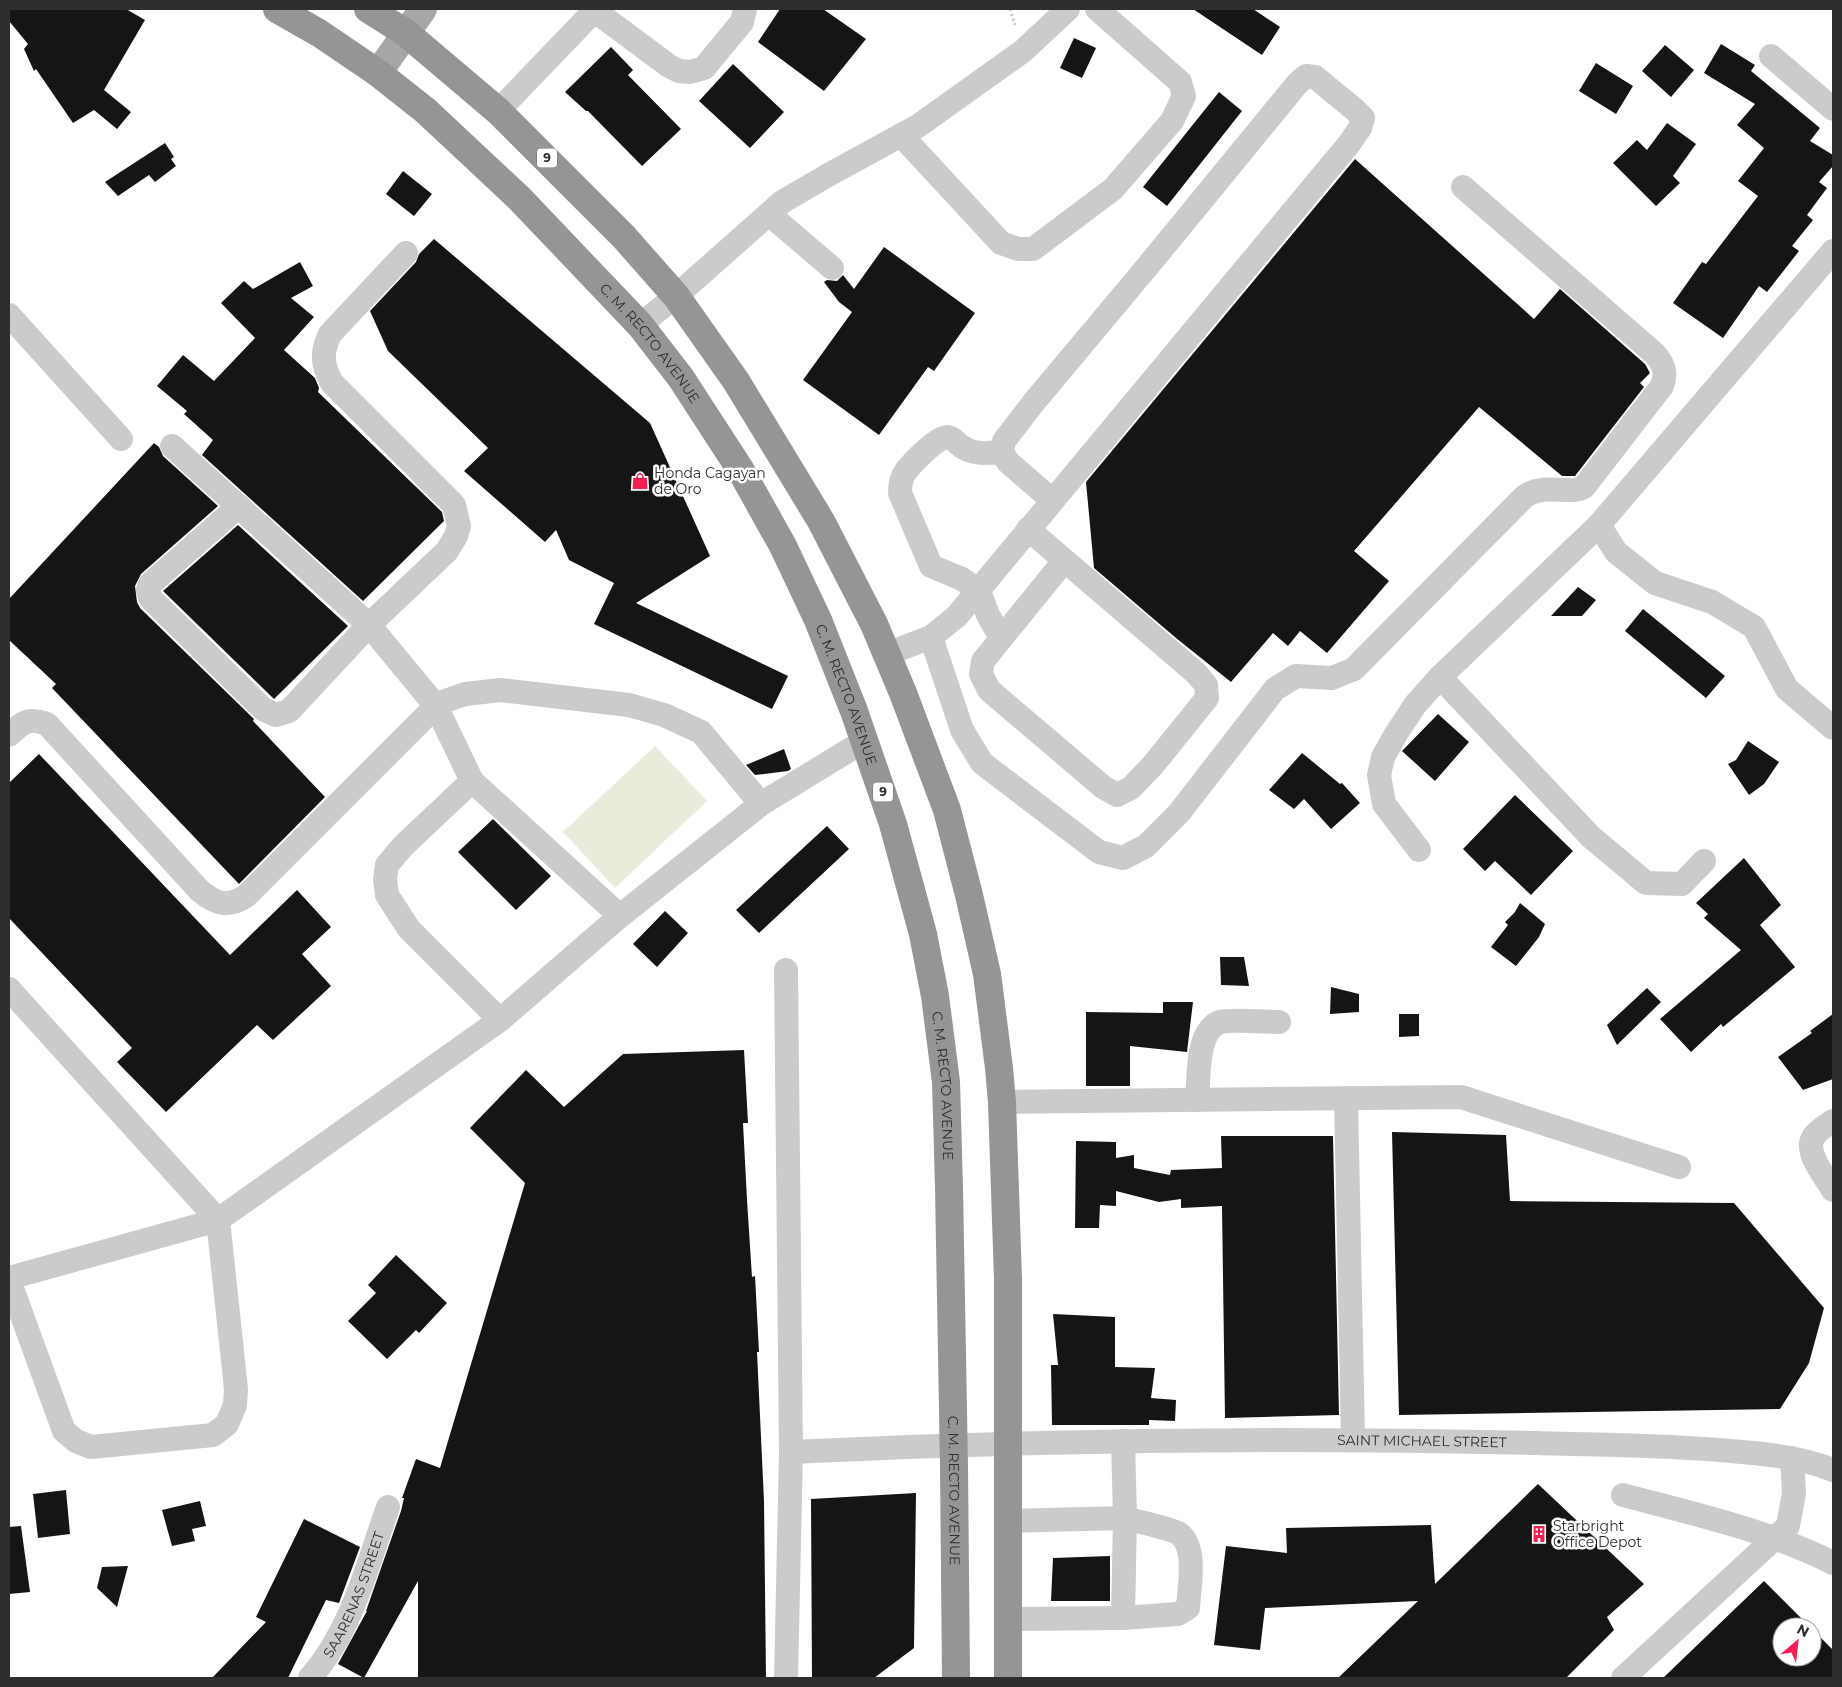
<svg xmlns="http://www.w3.org/2000/svg" width="1842" height="1687" viewBox="0 0 1842 1687" font-family="Montserrat,sans-serif">
	<rect width="100%" height="100%" fill="#fff"/>
	<path fill="#e7edda" d="M 655,746 L 707,801 L 615,888 L 563,832 Z"/>
	<path fill="#151515" d="M 9,9 L 126,9 L 145,20 L 104,90 L 131,112 L 117,129 L 94,110 L 73,123 L 36,69 L 34,71 L 24,49 L 28,44 L 9,21 Z
		M 780,9 L 823,9 L 866,39 L 824,91 L 758,42 Z
		M 1193,9 L 1253,9 L 1280,27 L 1262,55 Z
		M 1074,38 L 1096,48 L 1082,78 L 1060,68 Z
		M 1721,44 L 1755,65 L 1751,71 L 1820,128 L 1810,141 L 1833,155 L 1833,166 L 1819,182 L 1827,188 L 1807,215 L 1813,220 L 1792,246 L 1799,251 L 1767,292 L 1759,286 L 1723,338 L 1673,303 L 1702,262 L 1706,264 L 1758,196 L 1738,181 L 1764,148 L 1737,125 L 1755,104 L 1704,73 Z
		M 1665,45 L 1694,70 L 1671,97 L 1642,71 Z
		M 611,47 L 633,70 L 628,75 L 681,129 L 642,166 L 588,111 L 586,111 L 565,92 Z
		M 1596,63 L 1633,86 L 1616,114 L 1579,91 Z
		M 733,64 L 784,112 L 750,148 L 699,101 Z
		M 1219,92 L 1242,111 L 1167,206 L 1143,187 Z
		M 1667,123 L 1696,144 L 1673,176 L 1680,183 L 1656,206 L 1613,163 L 1637,140 L 1647,150 Z
		M 165,143 L 174,157 L 171,159 L 176,166 L 155,182 L 149,175 L 118,196 L 105,182 Z
		M 1355,159 L 1534,319 L 1560,289 L 1645,364 L 1650,373 L 1640,383 L 1644,387 L 1575,476 L 1562,476 L 1479,407 L 1354,551 L 1389,581 L 1327,653 L 1300,631 L 1288,646 L 1273,633 L 1231,682 L 1176,638 L 1094,568 L 1086,482 Z
		M 403,171 L 432,194 L 414,216 L 386,194 Z
		M 434,239 L 650,423 L 710,556 L 636,603 L 788,676 L 772,709 L 594,624 L 614,583 L 569,560 L 556,530 L 545,542 L 464,471 L 488,448 L 388,351 L 370,311 L 416,262 L 419,254 Z
		M 884,247 L 975,313 L 934,371 L 928,367 L 879,435 L 803,380 L 852,312 L 839,302 L 824,282 L 827,280 L 837,281 L 843,275 L 854,289 Z
		M 300,262 L 313,286 L 291,298 L 314,317 L 284,350 L 315,378 L 319,388 L 318,392 L 442,512 L 444,521 L 363,601 L 202,455 L 213,440 L 184,414 L 187,411 L 157,386 L 183,355 L 214,381 L 255,338 L 221,303 L 244,281 L 253,289 Z
		M 154,443 L 159,447 L 163,456 L 218,506 L 141,574 L 135,586 L 137,602 L 140,608 L 254,719 L 253,721 L 325,797 L 239,884 L 52,688 L 56,684 L 9,640 L 9,599 Z
		M 238,525 L 348,626 L 274,699 L 163,591 Z
		M 1578,587 L 1596,600 L 1582,616 L 1551,616 Z
		M 1643,609 L 1725,676 L 1706,698 L 1625,631 Z
		M 1438,714 L 1469,742 L 1435,781 L 1402,751 Z
		M 1748,741 L 1779,762 L 1764,784 L 1749,795 L 1728,764 L 1736,760 Z
		M 784,749 L 791,769 L 788,771 L 755,775 L 746,765 Z
		M 1302,753 L 1340,784 L 1342,783 L 1360,803 L 1331,829 L 1304,799 L 1294,809 L 1269,790 Z
		M 39,754 L 230,955 L 297,890 L 331,927 L 302,954 L 331,986 L 273,1040 L 257,1025 L 166,1112 L 117,1062 L 132,1048 L 9,918 L 9,783 Z
		M 1515,795 L 1573,851 L 1531,895 L 1495,861 L 1485,871 L 1463,849 Z
		M 493,819 L 551,876 L 516,910 L 458,852 Z
		M 827,826 L 849,849 L 759,933 L 736,910 Z
		M 1744,858 L 1781,905 L 1760,925 L 1795,967 L 1723,1027 L 1721,1024 L 1691,1052 L 1660,1019 L 1741,950 L 1704,918 L 1708,914 L 1696,903 Z
		M 1520,903 L 1545,924 L 1539,937 L 1516,966 L 1491,947 L 1508,925 L 1505,922 L 1515,912 Z
		M 665,911 L 688,933 L 657,967 L 633,944 Z
		M 1220,957 L 1244,957 L 1249,986 L 1221,985 Z
		M 1331,987 L 1359,994 L 1359,1012 L 1330,1014 Z
		M 1647,988 L 1661,1002 L 1617,1045 L 1607,1025 Z
		M 1163,1002 L 1193,1002 L 1187,1052 L 1130,1046 L 1130,1086 L 1086,1086 L 1086,1012 L 1163,1013 Z
		M 1399,1014 L 1419,1014 L 1419,1036 L 1399,1037 Z
		M 1833,1014 L 1833,1079 L 1803,1090 L 1778,1057 L 1812,1033 L 1810,1031 Z
		M 744,1050 L 748,1123 L 743,1123 L 747,1200 L 752,1277 L 755,1276 L 759,1352 L 757,1352 L 764,1501 L 766,1678 L 418,1678 L 418,1581 L 364,1678 L 338,1664 L 367,1611 L 366,1611 L 401,1511 L 404,1498 L 402,1498 L 416,1459 L 440,1468 L 525,1183 L 470,1128 L 526,1070 L 564,1107 L 623,1054 Z
		M 1392,1132 L 1506,1135 L 1510,1201 L 1734,1203 L 1824,1308 L 1809,1363 L 1780,1409 L 1399,1415 Z
		M 1221,1136 L 1333,1136 L 1339,1415 L 1225,1418 L 1222,1206 L 1181,1208 L 1181,1199 L 1159,1202 L 1116,1191 L 1116,1206 L 1100,1205 L 1099,1228 L 1075,1228 L 1076,1141 L 1116,1142 L 1116,1158 L 1134,1155 L 1134,1168 L 1170,1175 L 1171,1170 L 1222,1168 Z
		M 396,1255 L 447,1303 L 419,1333 L 416,1330 L 387,1359 L 348,1321 L 376,1293 L 368,1285 Z
		M 1053,1314 L 1115,1317 L 1115,1367 L 1155,1368 L 1151,1398 L 1176,1400 L 1175,1421 L 1149,1420 L 1149,1425 L 1052,1425 L 1051,1365 L 1058,1365 Z
		M 1538,1484 L 1644,1584 L 1607,1617 L 1614,1630 L 1566,1678 L 1338,1678 L 1418,1601 L 1265,1608 L 1260,1650 L 1214,1645 L 1226,1546 L 1287,1553 L 1286,1528 L 1431,1525 L 1435,1584 Z
		M 66,1490 L 70,1534 L 38,1538 L 33,1494 Z
		M 916,1493 L 914,1648 L 874,1678 L 812,1678 L 811,1499 Z
		M 200,1501 L 206,1526 L 192,1529 L 195,1541 L 172,1546 L 162,1510 Z
		M 304,1519 L 360,1547 L 339,1603 L 326,1600 L 288,1678 L 212,1678 L 266,1622 L 256,1617 Z
		M 21,1526 L 30,1592 L 9,1594 L 9,1527 Z
		M 1110,1556 L 1110,1601 L 1051,1601 L 1053,1558 Z
		M 128,1566 L 117,1607 L 97,1588 L 102,1567 Z
		M 1764,1581 L 1810,1627 L 1782,1627 L 1782,1657 L 1812,1657 L 1812,1629 L 1833,1650 L 1833,1678 L 1663,1678 Z"/>
	<g fill="none" stroke-linecap="round" stroke-linejoin="round">
		<path stroke="#cbcbcb" stroke-width="3" stroke-dasharray="2.5 2.5" stroke-linecap="butt" d="M 1010,9 L 1015,25"/>
		<g stroke="#cbcbcb" stroke-width="24">
			<path d="M 595,11 L 669,66 L 679,71 L 690,72 L 704,68 L 742,22 L 745,9"/>
			<path d="M 1771,56 L 1833,109"/>
			<path d="M 498,111 L 596,9"/>
			<path d="M 901,135 L 1001,243 L 1018,249 L 1033,249 L 1113,189 L 1172,121 L 1184,96 L 1180,82 L 1097,9"/>
			<path d="M 769,214 L 832,268"/>
			<path d="M 9,315 L 121,439"/>
			<path d="M 640,325 L 676,296 L 782,202 L 830,174 L 918,126 L 1023,51 L 1068,9"/>
			<path d="M 172,446 L 369,625 L 436,706 L 472,781 L 403,846 L 387,865 L 385,879 L 387,895 L 409,929 L 500,1020"/>
			<path d="M 239,506 L 150,584 L 148,590 L 150,598 L 263,709 L 276,715 L 289,711 L 369,625 L 447,551 L 456,536 L 459,526 L 454,505 L 332,383 C 322,365 321,353 330,334 L 406,253"/>
			<path d="M 1599,525 L 1616,552 L 1655,583 L 1712,602 L 1754,627 L 1787,689 L 1833,728"/>
			<path d="M 1028,529 L 1197,674 L 1206,685 L 1207,698 L 1153,765 L 1131,788 L 1117,795 L 1103,787 L 989,690 L 981,674 L 983,661 L 1064,561"/>
			<path d="M 931,637 L 962,730 L 982,763 L 1099,852 L 1123,858 L 1146,846 L 1179,813 L 1275,689 L 1296,676 L 1332,678 L 1354,669 L 1525,496 C 1547,482 1570,496 1584,487 L 1662,386 C 1667,372 1664,365 1655,354 L 1463,187"/>
			<path d="M 1001,638 L 988,615 L 979,591 L 962,579 L 931,566 L 900,493 C 900,485 901,477 906,471 C 912,463 939,435 948,437 C 954,438 958,445 964,448 C 975,455 989,453 1002,452"/>
			<path d="M 887,654 L 931,637 L 957,616 L 1349,144 L 1360,128 L 1363,118 L 1354,109 L 1315,77 L 1306,76 L 1297,84 L 1147,267 L 1034,402 L 1004,441 L 1002,452 L 1008,462 L 1052,500"/>
			<path d="M 9,735 C 24,722 27,717 47,724 L 200,891 C 216,904 228,908 246,896 L 436,706 L 445,701 L 465,694 L 501,690 L 629,705 L 664,715 L 701,732 L 761,804"/>
			<path d="M 472,781 L 620,916"/>
			<path d="M 1419,850 L 1384,804 L 1379,775 L 1383,757 L 1396,734 L 1415,705 L 1440,677"/>
			<path d="M 1704,861 L 1682,884 L 1646,883 L 1591,837 L 1440,677 L 1599,525 L 1833,251"/>
			<path d="M 786,970 L 791,1452 L 786,1678"/>
			<path d="M 9,989 L 218,1220 L 236,1389 L 235,1405 L 227,1424 L 213,1435 L 91,1447 L 76,1441 L 64,1431 L 9,1280"/>
			<path d="M 1346,1099 L 1353,1440"/>
			<path d="M 1197,1100 C 1199,1078 1196,1030 1220,1022 C 1229,1019 1267,1022 1279,1022"/>
			<path d="M 1002,1102 L 1461,1097 L 1679,1167"/>
			<path d="M 1833,1121 C 1827,1125 1818,1130 1814,1136 C 1803,1152 1825,1176 1833,1190"/>
			<path d="M 9,1278 L 218,1220 L 500,1020 L 620,916 L 761,804 L 864,741"/>
			<path id="s1" d="M 791,1452 C 1039,1440 1288,1437 1537,1443 C 1601,1445 1666,1445 1731,1451 C 1766,1454 1800,1457 1833,1470"/>
			<path d="M 1623,1495 C 1694,1514 1767,1530 1833,1563"/>
			<path d="M 1007,1521 L 1125,1518 L 1123,1618 L 1007,1619"/>
			<path d="M 1123,1618 L 1178,1614 L 1188,1608 C 1189,1587 1198,1546 1178,1533 C 1166,1527 1139,1522 1125,1518 L 1123,1441"/>
			<path id="s2" d="M 310,1678 C 352,1630 367,1566 388,1507"/>
			<path d="M 1623,1678 L 1788,1526 L 1794,1493 L 1792,1458"/>
		</g>
		<path stroke="#a6a6a6" stroke-width="28" d="M 378,73 L 423,9"/>
		<g stroke="#959595" stroke-width="28">
			<path id="s3" d="M 277,9 L 319,33 L 378,73 L 426,111 L 519,198 L 640,325 L 681,378 L 740,469 L 783,546 L 818,620 L 854,711 L 893,824 L 923,934 L 935,996 L 946,1082 L 949,1187 L 954,1467 L 956,1678"/>
			<path d="M 368,9 L 406,33 L 498,111 L 624,237 L 676,296 L 736,381 L 821,521 L 874,624 L 903,693 L 947,810 L 969,895 L 987,974 L 999,1068 L 1002,1102 L 1008,1279 L 1008,1678"/>
		</g>
	</g>
	<defs>
		<g id="shop-bare" transform="scale(1.35)"><path d="M-5-2.5h2.3a2.7 3.5 0 0 1 5.4 0H5L5.5 6h-11ZM-1.5-2.5h3a1.5 2.3 0 0 0-3 0Z" fill="#f52051" stroke="#fff" stroke-width="2.5" paint-order="stroke"/></g>
		<g id="building-bare" transform="scale(1.35)"><path d="M-4-6H4V6H1V3H-1V6H-4ZM-2.5-4.3h1.7v1.8h-1.7ZM.8-4.3h1.7v1.8H.8ZM-2.5-1h1.7V.8h-1.7ZM.8-1h1.7V.8H.8Z" fill="#f52051" stroke="#fff" stroke-width="2.5" paint-order="stroke"/></g>
	</defs>
	<g fill-rule="evenodd">
		<use href="#shop-bare" x="640" y="481"/>
		<use href="#building-bare" x="1539" y="1534"/>
	</g>
	<g text-anchor="middle" stroke-width="5" stroke-linejoin="round" paint-order="stroke">
		<g fill="#fff" stroke="#6d6d6d" stroke-width="1">
			<rect x="537" y="148.5" width="20" height="19" rx="4"/>
			<rect x="873" y="782.5" width="20" height="19" rx="4"/>
		</g>
		<g font-size="12" font-weight="bold" fill="#2e2e2e">
			<text x="547" y="162">9</text>
			<text x="883" y="796">9</text>
		</g>
		<g font-size="14" fill="#2e2e2e" stroke="#fff">
			<text dy="5" stroke="none"><textPath href="#s3" startOffset="504">C. M. RECTO AVENUE</textPath></text>
			<text dy="5" stroke="none"><textPath href="#s3" startOffset="909">C. M. RECTO AVENUE</textPath></text>
			<text dy="5" stroke="none"><textPath href="#s3" startOffset="1314">C. M. RECTO AVENUE</textPath></text>
			<text dy="5" stroke="none"><textPath href="#s1" startOffset="631">SAINT MICHAEL STREET</textPath></text>
			<text dy="5" stroke="none"><textPath href="#s3" startOffset="1719">C. M. RECTO AVENUE</textPath></text>
			<text dy="5" stroke="none"><textPath href="#s2" startOffset="95">SAARENAS STREET</textPath></text>
		</g>
		<g font-size="14" fill="#2e2e2e" stroke="#fff" text-anchor="start">
			<text x="654" y="478">Honda Cagayan<tspan x="654" dy="16">de Oro</tspan></text>
			<text x="1553" y="1531">Starbright<tspan x="1553" dy="16">Office Depot</tspan></text>
		</g>
	</g>
	<rect width="1842" height="1687" fill="none" stroke="#2e2e2e" stroke-width="20"/>
	<g transform="translate(1797 1642) rotate(28)"><circle r="24" fill="#ffffff" stroke="#ababab"/>
	<path d="M0-4L9 19L0 12L-9 19Z" fill="#f52051"/>
	<text y="-8" font-size="14" font-weight="bold" text-anchor="middle" fill="#2e2e2e">N</text>
	</g>
</svg>
